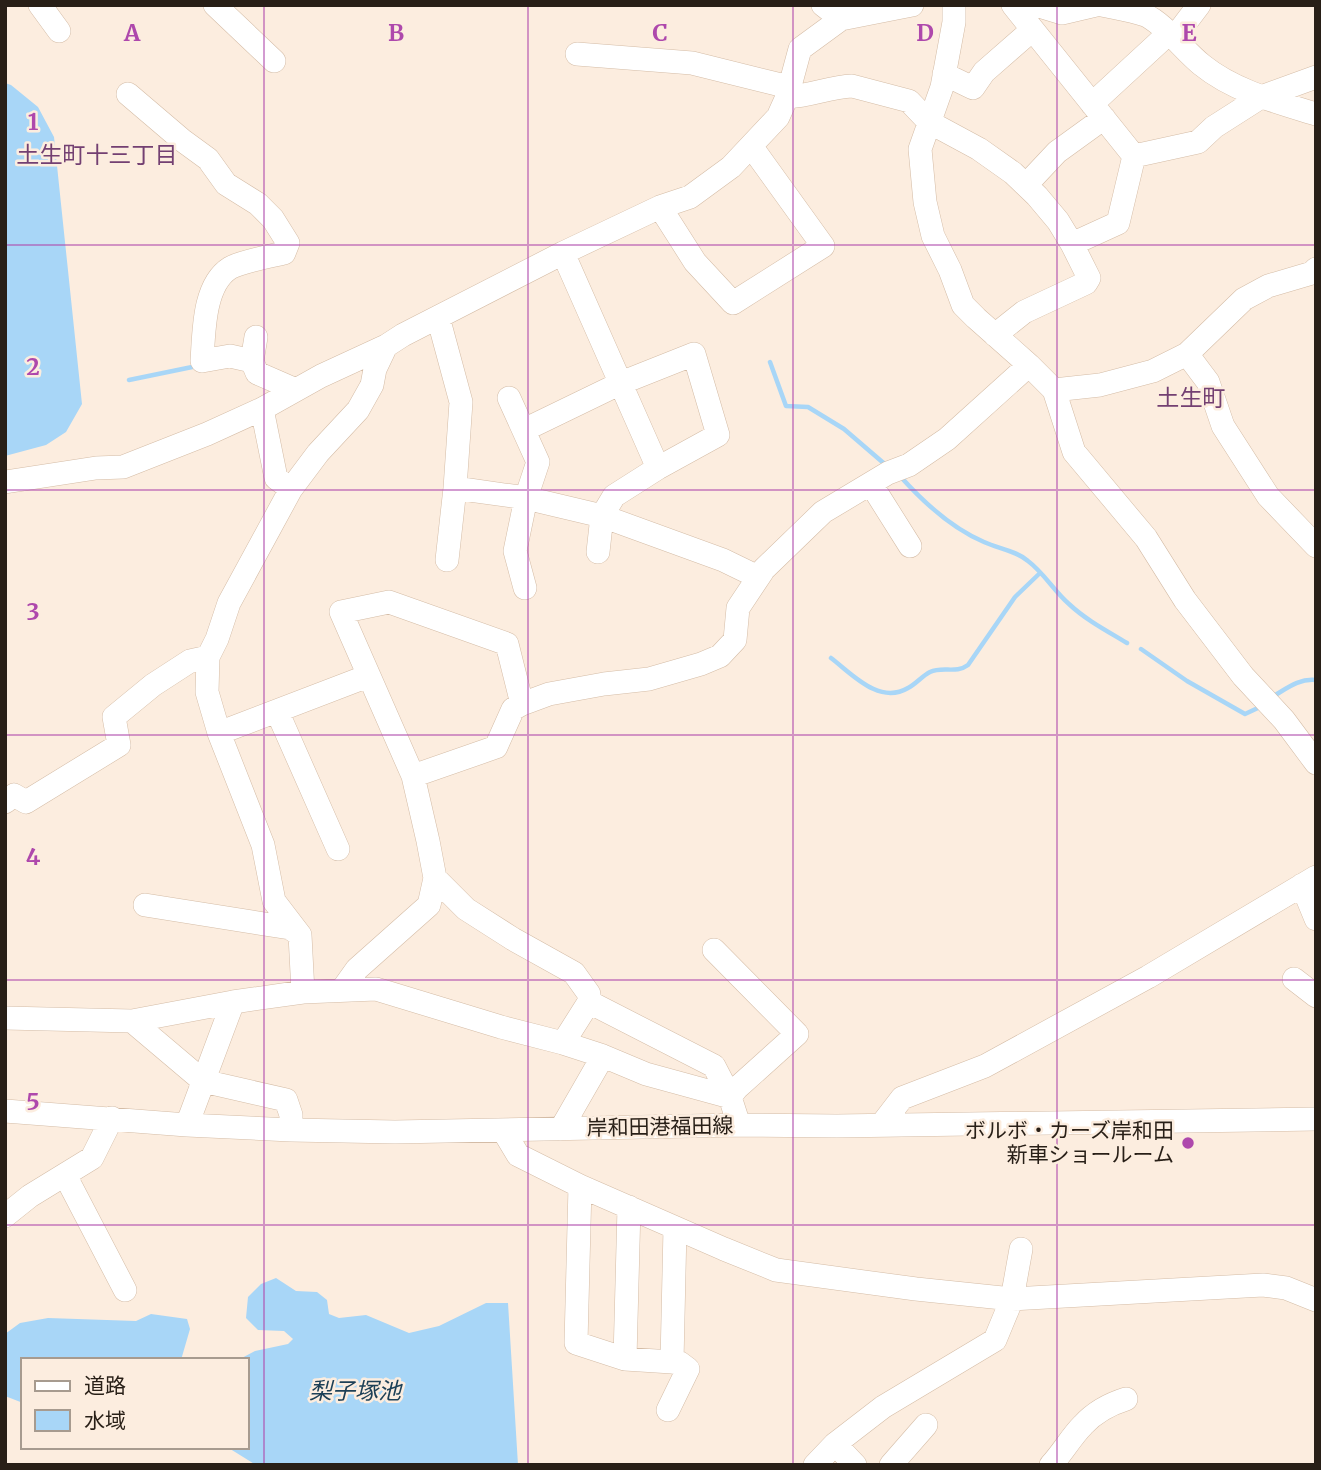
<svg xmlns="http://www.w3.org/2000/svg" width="1321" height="1470" viewBox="0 0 1321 1470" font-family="Merriweather,'Noto Sans JP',serif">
	<rect width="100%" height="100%" fill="#fceddf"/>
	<path fill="#a8d6f7" d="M 5,83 L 11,85 L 38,107 L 54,137 L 82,404 L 66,432 L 46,445 L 5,456 Z
		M 276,1278 L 296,1291 L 317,1292 L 327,1300 L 329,1314 L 339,1318 L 366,1315 L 409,1333 L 439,1326 L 486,1303 L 508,1303 L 518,1465 L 256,1465 L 227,1447 L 247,1447 L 247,1360 L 238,1360 L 255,1351 L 288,1344 L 293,1339 L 284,1331 L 258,1330 L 246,1318 L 248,1297 L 261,1284 Z
		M 151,1314 L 187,1319 L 190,1329 L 181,1360 L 23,1360 L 23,1403 L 5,1396 L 5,1334 L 20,1323 L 48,1318 L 136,1321 Z"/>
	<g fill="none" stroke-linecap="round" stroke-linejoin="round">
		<path stroke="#a8d6f7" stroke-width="4.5" d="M 770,362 L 786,406 L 808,407 L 844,429 L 887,466
			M 129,380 L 197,366
			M 900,476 C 924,503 951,528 984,542 C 999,549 1015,550 1028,561 C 1044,573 1054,591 1069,604 C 1086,620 1107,631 1127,643
			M 1141,649 L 1187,681 L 1245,714 L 1260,707
			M 831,658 C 852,674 879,705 908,688 C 916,684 922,676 930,672 C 943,666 956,674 968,665 L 1015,597 L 1040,573
			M 1272,697 C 1286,689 1299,678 1316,680"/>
		<g stroke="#d4bca6" stroke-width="24">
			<path id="minor" d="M 40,5 L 59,31
				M 215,5 L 274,61
				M 823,5 L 841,19
				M 954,5 L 954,22 L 942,87 L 920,149 L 925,202 L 933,236 L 950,270 L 963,305 L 976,318 L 1029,365 L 1054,390 L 1100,385 L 1153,371 L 1187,354 L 1244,299 L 1268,286 L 1312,273 L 1316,269
				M 1013,5 L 1134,156
				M 1036,5 L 1062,13 L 1096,5
				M 1102,5 C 1116,8 1132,10 1145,15 C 1164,23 1185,52 1202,65 C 1234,91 1277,102 1316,114
				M 1174,38 L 1199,5
				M 577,54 L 692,63 L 789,87
				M 944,74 L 973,88 L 984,72 L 1032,30
				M 128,94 L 182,140 L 208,159 L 226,184 L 258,204 L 273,219 L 288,243 L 284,253 C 271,256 240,262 230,268 C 203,285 204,333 202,361 L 230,356 L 252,361
				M 787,97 C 811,96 829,87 852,86 L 909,101 L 929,122 L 979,149 L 1013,173 L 1037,196 L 1058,221 L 1072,244 L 1089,278 L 1086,283 L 1024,312 L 995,335
				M 1092,104 L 1169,33
				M 1026,185 L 1057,152 L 1104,118
				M 660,207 L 695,262 L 733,303 L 823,246 L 751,146
				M 1072,244 L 1118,223 L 1134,156 L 1198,142 L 1214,127 L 1261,97 L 1316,77
				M 563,253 L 658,468 L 614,496 L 602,516 L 598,552
				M 438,317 L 461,402 L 455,488 L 447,560
				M 256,337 L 252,361 L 257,373 L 296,390
				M 1187,354 L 1208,382 L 1223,426 L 1268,496 L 1316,546
				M 1054,390 L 1074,452 L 1146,538 L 1185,600 L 1243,676 L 1284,720 L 1316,763
				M 509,398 L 538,462 L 526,498 L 515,551 L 525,588
				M 262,409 L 276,478 L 291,489
				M 524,430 L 621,383 L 694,354 L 718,435 L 658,468
				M 5,482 L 96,468 L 123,467 L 207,434 L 262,409 L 321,376 L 386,346 L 403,335 L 563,253 L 660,207 L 690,197 L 731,167 L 778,117 L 787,97 L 800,49 L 841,19 L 912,5
				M 871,484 L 910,546
				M 455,488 L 526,498 L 602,516 L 723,560 L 758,577
				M 277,711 L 338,849
				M 219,733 L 368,676
				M 413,776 L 341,612 L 389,602 L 507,644 L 522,704
				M 5,802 L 14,795 L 26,802 L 119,745 L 114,717 L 153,685 L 190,661 L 208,657
				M 435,878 L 466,909 L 513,939 L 574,973 L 589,994 L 589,1002 L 563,1043
				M 1302,885 L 1316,919
				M 145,905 L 290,928 L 300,935 L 303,992
				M 300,935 L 274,901 L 263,845 L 219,733 L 207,692 L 208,657 L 217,639 L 229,603 L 291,489 L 318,453 L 358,410 L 372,385 L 375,369 L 386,346
				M 1294,979 L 1316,996
				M 342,990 L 357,969 L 429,905 L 435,878 L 428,841 L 413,776 L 496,747 L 513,709 L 522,704 L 549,694 L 604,684 L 649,679 L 701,664 L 720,656 L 735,640 L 738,608 L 764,569 L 823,512 L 888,473 L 909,465 L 947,439 L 1029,365
				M 589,1002 L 714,1066 L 730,1097 L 737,1088 L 797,1034 L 714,950
				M 5,1018 L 132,1021 L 233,1002 L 303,992 L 376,989 L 501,1027 L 563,1043 L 603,1056 L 646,1074 L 730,1097 L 739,1125
				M 132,1021 L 203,1081 L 286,1100 L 291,1115 L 291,1130
				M 5,1111 L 187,1125 L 291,1130 L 395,1132 L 739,1125 L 837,1126 L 1316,1119
				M 882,1124 L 902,1098 L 985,1066 L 1148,977 L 1316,877
				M 187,1125 L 233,1002
				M 561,1129 L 603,1056
				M 503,1130 L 518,1155 L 580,1186 L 724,1249 L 776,1270 L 916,1289 L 1012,1299 L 1263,1285 L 1286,1288 L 1316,1300
				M 65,1175 L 125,1290
				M 580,1186 L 576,1343 L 625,1359 L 672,1362 L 675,1228
				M 5,1216 L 30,1196 L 92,1158 L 112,1118
				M 625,1359 L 629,1207
				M 668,1410 L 688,1369 L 680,1363 L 672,1362
				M 835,1444 L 855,1465
				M 815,1465 L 835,1444 L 883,1407 L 995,1340 L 1012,1299 L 1021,1249
				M 891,1465 L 926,1425
				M 1051,1465 C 1063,1452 1071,1437 1083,1425 C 1094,1413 1110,1404 1126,1399"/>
		</g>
		<use href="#minor" stroke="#fff" stroke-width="23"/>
	</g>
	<path fill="none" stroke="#ae48ac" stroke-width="2" stroke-opacity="0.55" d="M 264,5 L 264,1465M 528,5 L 528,1465M 793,5 L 793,1465M 1057,5 L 1057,1465M 5,245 L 1316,245M 5,490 L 1316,490M 5,735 L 1316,735M 5,980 L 1316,980M 5,1225 L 1316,1225"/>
	<circle fill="#ae48ac" stroke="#fceddf" stroke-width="2.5" cx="1188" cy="1143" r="7"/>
	<g text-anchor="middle" stroke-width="5" stroke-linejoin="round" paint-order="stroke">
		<g font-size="21" fill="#281f17" stroke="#fceddf">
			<text transform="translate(660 1127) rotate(-1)" y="7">岸和田港福田線</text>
		</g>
		<g font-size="21" fill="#281f17" stroke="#fceddf" text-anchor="end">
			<text x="1174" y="1138">ボルボ・カーズ岸和田<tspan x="1174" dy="24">新車ショールーム</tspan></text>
		</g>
		<g font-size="23" fill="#734072" stroke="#fceddf">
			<text x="97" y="163">土生町十三丁目</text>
			<text x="1191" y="406">土生町</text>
		</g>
		<g font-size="23" font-style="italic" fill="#1d4057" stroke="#fceddf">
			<text x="355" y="1399">梨子塚池</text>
		</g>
	</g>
	<g font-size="23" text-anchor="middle" font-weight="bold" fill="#ae48ac" stroke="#fceddf" stroke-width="5" stroke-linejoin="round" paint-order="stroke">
		<text x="132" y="41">A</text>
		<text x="396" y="41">B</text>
		<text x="660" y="41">C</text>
		<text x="925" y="41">D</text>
		<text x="1189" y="41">E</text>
		<text x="33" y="130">1</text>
		<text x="33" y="375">2</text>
		<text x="33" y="620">3</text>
		<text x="33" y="865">4</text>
		<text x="33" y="1110">5</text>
	</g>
	<rect width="1321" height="1470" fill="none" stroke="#281f17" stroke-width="14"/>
	<rect x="21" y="1358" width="228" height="91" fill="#fceddf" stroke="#a79b8f" stroke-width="2"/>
	<rect x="35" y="1381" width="35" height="10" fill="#ffffff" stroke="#a79b8f" stroke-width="2"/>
	<text x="84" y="1393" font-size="21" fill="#281f17">道路</text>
	<rect x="35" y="1410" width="35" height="21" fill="#a8d6f7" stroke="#a79b8f" stroke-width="2"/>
	<text x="84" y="1428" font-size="21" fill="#281f17">水域</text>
</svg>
